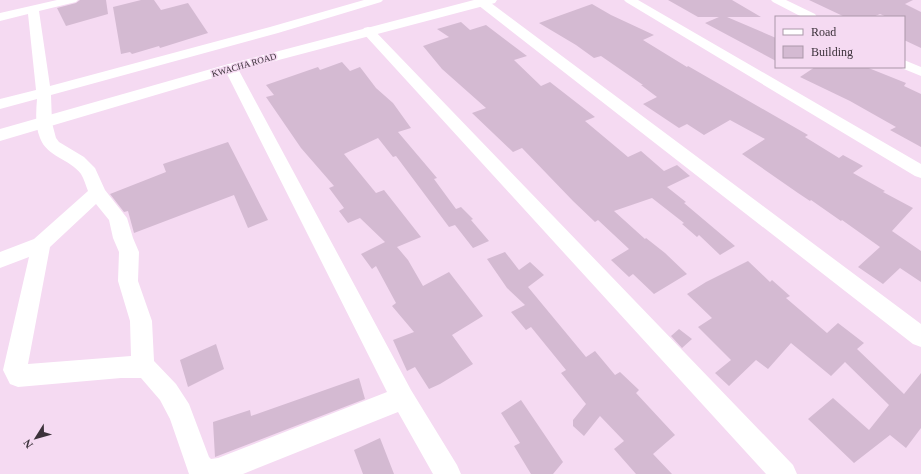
<svg xmlns="http://www.w3.org/2000/svg" width="921" height="474" viewBox="0 0 921 474" font-family="'Times New Roman',serif">
	<rect width="100%" height="100%" fill="#f5daf2"/>
	<path fill="#d4bad2" d="M 80,0 L 106,0 L 108,14 L 66,26 L 57,8 L 76,3 Z
		M 141,0 L 154,0 L 161,10 L 188,3 L 208,33 L 160,48 L 159,46 L 132,54 L 130,52 L 121,54 L 113,7 Z
		M 668,0 L 732,0 L 761,17 L 727,17 L 776,38 L 776,61 L 705,23 L 719,17 L 698,17 Z
		M 809,0 L 913,0 L 905,4 L 921,12 L 921,48 L 904,40 L 904,17 L 887,17 L 880,14 L 873,17 L 845,17 Z
		M 592,4 L 611,15 L 654,35 L 643,40 L 687,67 L 688,66 L 808,135 L 805,137 L 839,158 L 843,155 L 863,166 L 853,173 L 885,191 L 883,192 L 913,208 L 892,231 L 921,251 L 921,282 L 900,268 L 883,284 L 858,267 L 880,247 L 842,220 L 841,221 L 811,200 L 810,201 L 798,193 L 742,154 L 765,139 L 730,120 L 704,135 L 687,124 L 679,128 L 643,104 L 657,97 L 641,85 L 643,85 L 601,56 L 594,58 L 576,45 L 539,23 Z
		M 461,22 L 470,30 L 486,25 L 527,56 L 514,60 L 541,86 L 550,82 L 595,117 L 585,121 L 628,157 L 641,151 L 664,171 L 677,165 L 690,176 L 667,187 L 686,202 L 684,203 L 735,246 L 720,255 L 699,235 L 697,237 L 682,224 L 684,223 L 652,198 L 614,211 L 645,239 L 646,238 L 665,253 L 687,274 L 654,294 L 633,274 L 629,277 L 611,260 L 629,249 L 598,220 L 595,222 L 573,201 L 522,148 L 513,152 L 472,113 L 486,108 L 442,69 L 423,46 L 449,37 L 437,29 Z
		M 342,62 L 350,71 L 360,67 L 376,88 L 393,103 L 411,128 L 398,132 L 437,178 L 434,179 L 456,209 L 461,207 L 473,219 L 471,220 L 489,241 L 473,248 L 455,225 L 449,227 L 396,156 L 393,157 L 378,138 L 344,154 L 376,193 L 384,190 L 421,237 L 397,247 L 408,260 L 423,286 L 449,272 L 483,316 L 452,335 L 473,364 L 440,384 L 429,389 L 415,367 L 407,371 L 393,340 L 414,332 L 392,306 L 396,303 L 376,266 L 372,269 L 361,254 L 385,242 L 360,218 L 348,223 L 339,211 L 344,208 L 329,188 L 334,186 L 301,148 L 266,97 L 274,95 L 266,85 L 318,67 L 320,70 Z
		M 815,67 L 866,67 L 906,83 L 904,86 L 921,94 L 921,147 L 890,130 L 896,127 L 850,101 L 800,77 Z
		M 228,142 L 268,220 L 248,228 L 234,195 L 134,233 L 128,211 L 124,212 L 110,194 L 166,172 L 163,164 Z
		M 505,252 L 519,270 L 530,262 L 544,275 L 528,287 L 586,357 L 595,351 L 615,375 L 620,372 L 639,390 L 636,393 L 675,435 L 653,454 L 672,474 L 636,474 L 614,449 L 624,441 L 600,416 L 584,436 L 573,426 L 573,420 L 586,404 L 561,373 L 566,370 L 531,327 L 526,330 L 511,312 L 525,305 L 507,288 L 487,259 Z
		M 748,261 L 770,282 L 772,280 L 790,296 L 786,298 L 827,333 L 838,323 L 864,343 L 857,349 L 904,394 L 921,373 L 921,428 L 906,448 L 890,435 L 854,463 L 808,419 L 833,398 L 869,430 L 889,405 L 845,362 L 831,376 L 791,343 L 768,369 L 756,360 L 729,386 L 715,373 L 731,360 L 698,327 L 712,318 L 687,294 L 706,282 Z
		M 679,329 L 692,339 L 682,348 L 671,336 Z
		M 216,344 L 224,369 L 188,387 L 180,360 Z
		M 359,378 L 365,399 L 215,457 L 213,422 L 250,410 L 251,416 Z
		M 521,400 L 563,462 L 553,474 L 531,474 L 514,446 L 520,443 L 501,413 Z
		M 380,438 L 394,474 L 363,474 L 354,450 Z"/>
	<g fill="none" stroke-linecap="round" stroke-linejoin="round">
		<path fill="#fff" fill-rule="evenodd" d="M 57,0 L 78,0 L 76,2 L 39,11 L 50,86 L 270,27 L 364,0 L 383,0 L 381,2 L 278,33 L 51,95 L 52,123 L 56,138 L 59,142 L 84,157 L 95,168 L 105,190 L 127,218 L 133,238 L 139,252 L 138,281 L 152,321 L 154,361 L 176,384 L 189,404 L 209,457 L 211,459 L 218,458 L 387,392 L 224,68 L 226,65 L 231,64 L 236,65 L 411,390 L 457,465 L 461,474 L 433,474 L 398,412 L 243,474 L 189,474 L 170,419 L 160,400 L 141,378 L 121,378 L 18,387 L 10,384 L 3,370 L 29,257 L 0,268 L 0,252 L 34,239 L 88,191 C 86,186 84,179 81,174 C 70,159 47,157 40,138 C 35,126 36,112 37,99 L 0,109 L 0,99 L 36,90 L 28,14 L 0,21 L 0,13 ZM 96,204 L 109,220 L 113,238 L 119,252 L 118,281 L 130,321 L 131,356 L 28,364 L 50,247 Z
			M 477,0 L 487,0 L 921,324 L 921,347 L 913,344 L 478,5 L 476,2 Z
			M 624,0 L 638,0 L 921,164 L 921,178 L 915,176 L 626,2 Z
			M 771,0 L 786,0 L 815,14 L 817,17 L 802,17 L 773,2 Z
			M 368,27 L 372,28 L 793,465 L 797,474 L 766,474 L 364,34 L 362,31 L 364,28 Z
			M 904,60 L 921,67 L 921,76 L 899,67 L 904,67 Z"/>
		<path fill="#fff" fill-rule="evenodd" d="M 474,0 L 497,0 L 495,3 L 237,71 L 0,141 L 0,129 L 225,65 Z"/>
	</g>
	<g text-anchor="middle" stroke-width="3" stroke-linejoin="round" paint-order="stroke">
		<g font-size="9" fill="#3c323b" stroke="#f5daf2">
			<text transform="translate(244 65) rotate(-16)" y="3">KWACHA ROAD</text>
		</g>
	</g>
	<rect x="775" y="16" width="130" height="52" fill="#f5daf2" stroke="#ab97a9"/>
	<rect x="783" y="29" width="20" height="6" fill="#ffffff" stroke="#ab97a9"/>
	<text x="811" y="36" font-size="12" fill="#3c323b">Road</text>
	<rect x="783" y="46" width="20" height="12" fill="#d4bad2" stroke="#ab97a9"/>
	<text x="811" y="56" font-size="12" fill="#3c323b">Building</text>
	<g transform="translate(36 438) rotate(233)" stroke="#f5daf2" stroke-width="3" paint-order="stroke">
	<path d="M0-3L7 15L0 10L-7 15Z" fill="#3c323b"/>
	<text y="-6" font-size="11" font-weight="bold" text-anchor="middle" fill="#3c323b">N</text>
	</g>
</svg>
